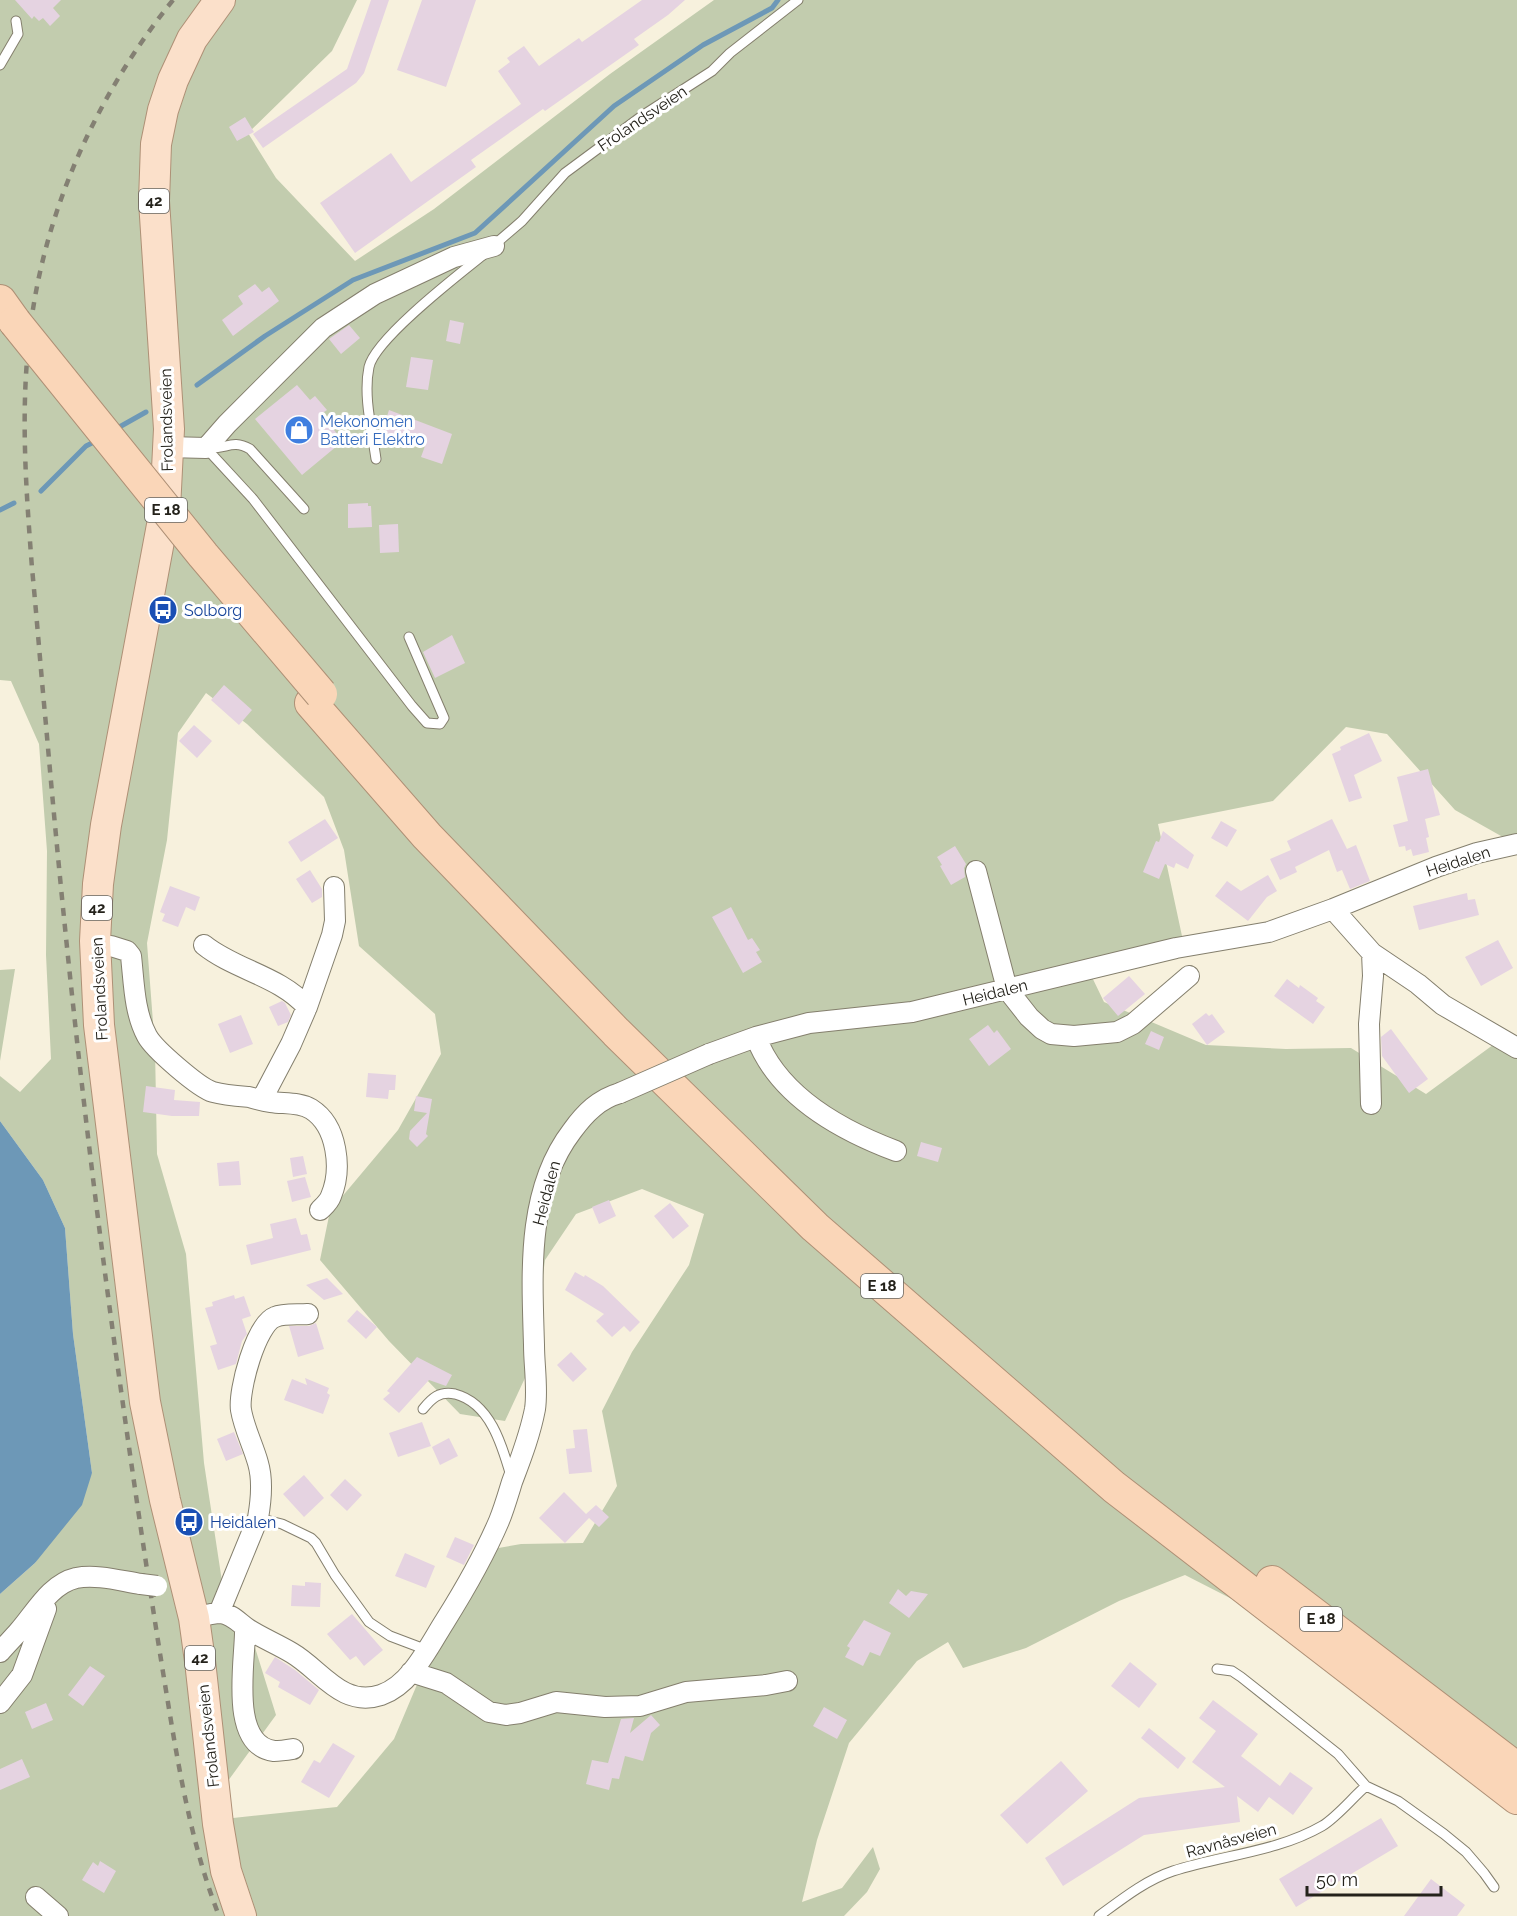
<svg xmlns="http://www.w3.org/2000/svg" width="1517" height="1916" viewBox="0 0 1517 1916" font-family="Raleway,sans-serif">
	<rect width="100%" height="100%" fill="#f7f1dd"/>
	<path fill="#c2ccae" fill-rule="evenodd" d="M 0,0 L 357,0 L 332,51 L 248,133 L 276,178 L 355,261 L 434,209 L 610,74 L 714,0 L 1517,0 L 1517,845 L 1455,810 L 1387,734 L 1346,727 L 1273,801 L 1158,824 L 1182,936 L 1097,968 L 1090,973 L 1104,1002 L 1206,1045 L 1286,1049 L 1351,1048 L 1426,1094 L 1497,1042 L 1517,1052 L 1517,1789 L 1277,1622 L 1185,1575 L 1119,1601 L 1026,1648 L 963,1668 L 948,1642 L 917,1661 L 849,1743 L 817,1840 L 802,1902 L 842,1888 L 873,1847 L 880,1869 L 867,1892 L 844,1916 L 0,1916 L 0,1594 L 35,1563 L 92,1473 L 73,1334 L 65,1228 L 43,1180 L 0,1121 L 0,1076 L 20,1092 L 51,1059 L 46,955 L 47,851 L 39,744 L 11,681 L 0,680 ZM 206,693 L 247,724 L 324,797 L 344,850 L 359,946 L 435,1014 L 441,1054 L 398,1130 L 330,1211 L 320,1260 L 389,1341 L 460,1414 L 505,1421 L 531,1365 L 545,1260 L 576,1214 L 642,1189 L 704,1214 L 689,1265 L 632,1352 L 602,1411 L 617,1486 L 583,1543 L 521,1544 L 487,1550 L 435,1642 L 394,1739 L 337,1807 L 233,1818 L 217,1796 L 276,1715 L 253,1641 L 223,1588 L 204,1463 L 186,1254 L 157,1154 L 155,1049 L 147,943 L 167,840 L 178,733 Z
		M 15,969 L 0,1061 L 0,970 Z"/>
	<path fill="#6d98b7" d="M 0,1121 L 43,1180 L 65,1228 L 73,1334 L 92,1473 L 82,1505 L 35,1563 L 0,1594 Z"/>
	<g fill="none" stroke-linecap="round" stroke-linejoin="round">
		<path stroke="#6d98b7" stroke-width="5" d="M 197,385 L 265,336 L 353,280 L 475,233 L 614,106 L 703,45 L 772,8 L 778,0
			M 114,430 L 146,412
			M 41,491 L 86,446 L 98,440
			M 0,510 L 14,503"/>
	</g>
	<path fill="#e5d3e1" d="M 15,0 L 61,0 L 53,8 L 60,16 L 50,26 L 43,18 L 39,21 L 34,16 L 32,19 Z
		M 371,0 L 389,0 L 364,73 L 356,83 L 263,148 L 253,134 L 347,69 Z
		M 422,0 L 476,0 L 446,87 L 397,70 Z
		M 642,0 L 685,0 L 668,15 L 634,39 L 639,45 L 545,111 L 543,109 L 471,160 L 476,167 L 355,253 L 320,203 L 391,153 L 411,182 L 521,104 L 498,71 L 510,62 L 507,58 L 524,46 L 539,66 L 579,38 L 582,42 Z
		M 245,117 L 254,132 L 237,141 L 229,127 Z
		M 255,284 L 262,292 L 269,287 L 279,301 L 233,336 L 222,320 L 243,304 L 238,296 Z
		M 450,320 L 464,323 L 460,344 L 446,341 Z
		M 349,325 L 360,338 L 341,354 L 329,339 Z
		M 411,357 L 433,360 L 428,390 L 406,387 Z
		M 297,385 L 310,400 L 315,396 L 327,410 L 321,414 L 343,441 L 302,475 L 255,419 Z
		M 389,410 L 452,434 L 442,464 L 421,457 L 425,446 L 382,432 Z
		M 368,503 L 368,506 L 371,506 L 372,527 L 348,528 L 348,504 Z
		M 398,524 L 399,552 L 380,553 L 379,525 Z
		M 452,635 L 465,663 L 435,678 L 423,652 Z
		M 224,685 L 252,710 L 239,725 L 211,700 Z
		M 194,725 L 212,741 L 197,758 L 179,741 Z
		M 1369,733 L 1382,761 L 1354,775 L 1362,798 L 1349,802 L 1332,754 L 1341,750 L 1340,747 Z
		M 1428,769 L 1440,815 L 1425,819 L 1429,837 L 1426,838 L 1429,852 L 1413,856 L 1411,849 L 1406,851 L 1405,846 L 1399,847 L 1393,825 L 1408,821 L 1397,777 Z
		M 325,819 L 338,838 L 301,862 L 288,842 Z
		M 1332,819 L 1347,849 L 1356,845 L 1370,881 L 1350,889 L 1342,870 L 1337,872 L 1329,850 L 1295,867 L 1297,872 L 1280,880 L 1270,859 L 1291,850 L 1287,841 Z
		M 1221,821 L 1237,830 L 1227,847 L 1211,838 Z
		M 1163,831 L 1194,855 L 1188,869 L 1176,863 L 1174,868 L 1165,864 L 1159,879 L 1143,872 L 1156,841 L 1159,842 Z
		M 955,846 L 966,864 L 964,868 L 965,877 L 951,885 L 940,866 L 942,865 L 937,857 Z
		M 310,870 L 322,889 L 322,897 L 312,903 L 296,879 Z
		M 1268,875 L 1277,891 L 1267,897 L 1248,921 L 1215,896 L 1227,881 L 1241,891 Z
		M 170,886 L 200,897 L 195,911 L 186,907 L 178,927 L 162,921 L 165,914 L 160,912 Z
		M 1467,893 L 1468,900 L 1475,899 L 1479,915 L 1419,930 L 1413,906 Z
		M 731,907 L 748,940 L 752,938 L 760,950 L 756,952 L 762,962 L 743,973 L 712,917 Z
		M 1498,940 L 1513,968 L 1481,986 L 1465,957 Z
		M 1129,976 L 1145,994 L 1118,1016 L 1103,998 Z
		M 1287,979 L 1299,988 L 1300,985 L 1318,998 L 1316,1001 L 1325,1007 L 1313,1024 L 1274,996 Z
		M 282,1001 L 285,1003 L 291,1015 L 288,1022 L 278,1026 L 269,1007 Z
		M 1206,1013 L 1209,1016 L 1212,1014 L 1225,1032 L 1207,1045 L 1192,1024 Z
		M 241,1015 L 253,1044 L 230,1053 L 218,1024 Z
		M 988,1025 L 994,1033 L 997,1030 L 1011,1049 L 989,1066 L 969,1039 Z
		M 1391,1029 L 1428,1079 L 1409,1093 L 1382,1056 L 1381,1037 Z
		M 1151,1031 L 1164,1037 L 1159,1050 L 1145,1044 Z
		M 368,1073 L 396,1075 L 395,1090 L 389,1090 L 388,1099 L 366,1097 Z
		M 146,1086 L 175,1090 L 174,1100 L 200,1102 L 199,1116 L 172,1116 L 143,1112 Z
		M 416,1096 L 432,1099 L 426,1134 L 428,1136 L 417,1147 L 409,1139 L 410,1131 L 427,1113 L 414,1111 Z
		M 921,1142 L 942,1148 L 938,1162 L 917,1156 Z
		M 303,1156 L 307,1174 L 293,1177 L 290,1158 Z
		M 239,1161 L 241,1185 L 219,1186 L 217,1163 Z
		M 305,1177 L 311,1197 L 292,1202 L 287,1181 Z
		M 609,1200 L 616,1216 L 599,1224 L 592,1207 Z
		M 670,1203 L 689,1226 L 673,1239 L 654,1216 Z
		M 296,1218 L 301,1235 L 307,1234 L 311,1250 L 251,1265 L 246,1245 L 273,1238 L 270,1224 Z
		M 575,1272 L 584,1277 L 585,1275 L 603,1286 L 640,1322 L 630,1332 L 624,1326 L 612,1337 L 596,1321 L 604,1314 L 565,1290 Z
		M 327,1278 L 343,1294 L 324,1300 L 306,1285 Z
		M 234,1295 L 235,1299 L 244,1296 L 251,1316 L 242,1319 L 247,1334 L 242,1341 L 236,1364 L 218,1370 L 210,1346 L 217,1344 L 205,1308 L 213,1306 L 212,1302 Z
		M 357,1310 L 377,1327 L 366,1339 L 347,1321 Z
		M 316,1323 L 324,1349 L 298,1357 L 289,1326 L 309,1326 Z
		M 571,1352 L 587,1369 L 573,1382 L 557,1365 Z
		M 417,1357 L 452,1375 L 446,1386 L 429,1380 L 399,1413 L 383,1399 L 390,1393 L 387,1391 Z
		M 305,1378 L 329,1388 L 327,1393 L 330,1395 L 323,1414 L 284,1400 L 292,1379 L 307,1385 Z
		M 422,1422 L 431,1446 L 398,1457 L 389,1433 Z
		M 587,1429 L 592,1472 L 569,1474 L 566,1449 L 575,1448 L 573,1430 Z
		M 234,1432 L 243,1454 L 226,1461 L 217,1439 Z
		M 449,1438 L 458,1456 L 440,1465 L 432,1447 Z
		M 304,1475 L 324,1498 L 304,1517 L 283,1494 Z
		M 345,1479 L 362,1495 L 347,1511 L 330,1495 Z
		M 564,1492 L 586,1514 L 596,1505 L 609,1517 L 599,1527 L 589,1518 L 565,1543 L 539,1518 Z
		M 455,1537 L 474,1545 L 464,1565 L 446,1557 Z
		M 405,1553 L 435,1566 L 426,1588 L 395,1576 Z
		M 305,1582 L 321,1583 L 320,1607 L 291,1606 L 292,1585 L 305,1586 Z
		M 898,1589 L 906,1596 L 911,1591 L 928,1594 L 909,1618 L 889,1603 Z
		M 352,1614 L 383,1650 L 364,1666 L 356,1656 L 350,1660 L 327,1634 Z
		M 864,1620 L 891,1633 L 880,1656 L 870,1652 L 863,1666 L 845,1657 L 850,1648 L 847,1646 Z
		M 275,1657 L 295,1670 L 319,1690 L 310,1705 L 278,1687 L 280,1682 L 265,1673 Z
		M 1130,1662 L 1157,1684 L 1139,1708 L 1111,1686 Z
		M 90,1666 L 105,1676 L 83,1706 L 68,1695 Z
		M 1213,1700 L 1258,1734 L 1241,1756 L 1280,1786 L 1290,1772 L 1313,1788 L 1293,1815 L 1269,1797 L 1258,1812 L 1237,1796 L 1240,1822 L 1144,1835 L 1063,1886 L 1045,1858 L 1139,1798 L 1225,1787 L 1192,1762 L 1216,1731 L 1199,1718 Z
		M 46,1703 L 53,1720 L 32,1729 L 25,1712 Z
		M 824,1707 L 847,1720 L 837,1739 L 813,1726 Z
		M 651,1715 L 660,1725 L 651,1733 L 643,1761 L 625,1756 L 619,1779 L 612,1778 L 609,1790 L 586,1784 L 592,1760 L 608,1763 L 621,1719 L 634,1718 L 630,1733 Z
		M 1149,1728 L 1186,1758 L 1178,1769 L 1141,1738 Z
		M 333,1743 L 355,1756 L 329,1798 L 301,1782 L 314,1760 L 320,1763 Z
		M 22,1759 L 30,1777 L 0,1790 L 0,1769 Z
		M 1061,1761 L 1088,1791 L 1027,1844 L 1000,1815 Z
		M 1381,1818 L 1398,1846 L 1296,1907 L 1279,1879 Z
		M 100,1861 L 116,1871 L 104,1893 L 82,1880 L 93,1862 L 98,1866 Z
		M 1431,1879 L 1465,1905 L 1457,1916 L 1404,1916 Z"/>
	<g fill="none" stroke-linecap="round" stroke-linejoin="round">
		<g stroke="#847f6d" stroke-width="11">
			<path id="service" d="M 0,65 L 18,34 L 16,21
				M 493,246 L 522,221 L 565,173 L 642,116 L 712,71 L 730,53 L 798,0
				M 206,448 L 253,499 L 412,706 L 427,723 L 440,724 L 444,718 L 409,637
				M 209,448 C 227,449 232,439 250,449 L 304,509
				M 376,459 C 372,430 363,396 369,367 C 375,339 458,275 483,255
				M 423,1409 C 432,1398 439,1391 455,1394 C 490,1403 502,1445 511,1476
				M 258,1518 L 282,1524 L 311,1538 L 316,1543 L 335,1575 L 369,1622 L 390,1636 L 427,1650
				M 1217,1669 L 1232,1671 L 1241,1677 L 1338,1754 L 1366,1786 L 1398,1801 L 1444,1834 L 1466,1852 L 1484,1873 L 1494,1887
				M 1099,1916 C 1122,1899 1146,1880 1173,1871 C 1222,1855 1277,1852 1322,1826 C 1337,1817 1353,1797 1366,1786"/>
		</g>
		<g stroke="#847f6d" stroke-width="22">
			<path id="minor" d="M 168,447 L 206,448 L 227,424 L 323,328 L 375,294 L 454,257 L 494,246
				M 976,871 L 1007,989 L 1029,1017 L 1042,1029 L 1051,1034 L 1074,1036 L 1117,1032 L 1133,1024 L 1189,976
				M 1333,909 L 1372,953 L 1418,984 L 1443,1005 L 1517,1048
				M 204,945 C 235,970 280,976 307,1007
				M 111,946 L 127,951 L 131,956 C 134,982 134,1012 147,1036 C 154,1049 199,1088 213,1092 C 224,1095 237,1096 249,1097 C 256,1099 264,1101 271,1102 C 284,1104 299,1102 311,1109 C 338,1126 342,1170 331,1196 C 329,1202 324,1206 320,1210
				M 756,1037 C 778,1096 840,1130 896,1151
				M 709,1054 L 756,1037 L 809,1023 L 912,1012 L 1176,948 L 1269,932 L 1333,909 L 1436,867 L 1477,853 L 1517,844
				M 262,1099 L 291,1044 L 307,1007 L 332,935 L 335,921 L 334,887
				M 1371,1104 L 1369,1024 L 1373,976 L 1372,953
				M 219,1613 L 258,1518 C 261,1501 263,1480 258,1463 C 253,1445 244,1428 241,1410 C 238,1391 256,1324 275,1317 C 284,1313 298,1315 308,1314
				M 194,1618 C 202,1616 212,1613 221,1613 C 232,1614 239,1623 248,1629 C 262,1638 277,1644 292,1653 C 321,1670 342,1708 381,1695 C 411,1685 429,1646 445,1621 C 465,1589 484,1556 499,1521 C 504,1509 508,1495 512,1482 C 521,1458 530,1435 535,1409 C 538,1389 534,1365 534,1345 C 532,1274 526,1191 572,1131 C 585,1113 599,1099 620,1093
				M 248,1629 L 245,1632 C 245,1662 229,1745 274,1751 C 280,1751 287,1750 293,1749
				M 0,1652 C 6,1645 13,1638 19,1631 C 35,1613 50,1584 76,1578 C 97,1574 121,1581 141,1584
				M 411,1672 L 446,1683 L 489,1712 L 506,1715 L 520,1713 L 556,1702 L 605,1707 L 640,1706 L 686,1692 L 766,1685 L 787,1681
				M 0,1703 L 22,1675 L 46,1609
				M 36,1897 L 58,1916"/>
		</g>
		<g stroke="#ae9076" stroke-width="32">
			<path id="primary" d="M 220,0 L 192,39 L 173,80 L 163,110 L 156,144 L 154,201 L 169,429 L 165,509 L 106,825 L 98,884 L 95,941 L 99,1025 L 145,1402 L 165,1500 L 194,1618 L 200,1661 L 218,1824 L 226,1871 L 241,1916"/>
		</g>
		<g stroke="#ae9076" stroke-width="34">
			<path id="trunk" d="M 0,301 L 15,322
				M 311,703 L 427,836 L 616,1032 L 815,1227 L 1114,1487 L 1517,1798
				M 1272,1582 L 1517,1769"/>
		</g>
		<use href="#service" stroke="#fff" stroke-width="9"/>
		<use href="#minor" stroke="#fff" stroke-width="20"/>
		<use href="#primary" stroke="#fbe0ca" stroke-width="30"/>
		<use href="#trunk" stroke="#fad6b8" stroke-width="32"/>
		<path stroke="#848073" stroke-width="4.5" stroke-dasharray="8 8" stroke-linecap="butt" d="M 173,0 C 97,94 44,211 30,331 C 20,410 26,489 32,568 C 37,620 41,673 46,725 C 65,945 89,1164 120,1383 C 133,1477 147,1572 162,1666 C 176,1751 188,1836 219,1916"/>
		<g stroke="#847f6d" stroke-width="22" stroke-linecap="butt">
			<path id="minor-bridge" d="M 620,1093 L 709,1054
				M 141,1584 L 157,1586"/>
		</g>
		<g stroke="#ae9076" stroke-width="34" stroke-linecap="butt">
			<path id="trunk-bridge" d="M 15,322 L 203,555 L 321,694"/>
		</g>
		<use href="#minor-bridge" stroke="#fff" stroke-width="20"/>
		<use href="#trunk-bridge" stroke="#fad6b8" stroke-width="32"/>
	</g>
	<defs>
		<g id="shop-disc" transform="scale(1.5)"><circle r="9.5" fill="#3f7fe0" stroke="#fff"/><path d="M-5-2.5h2.3a2.7 3.5 0 0 1 5.4 0H5L5.5 6h-11ZM-1.5-2.5h3a1.5 2.3 0 0 0-3 0Z" fill="#fff"/></g>
		<g id="bus-disc" transform="scale(1.5)"><circle r="9.5" fill="#1a4fb4" stroke="#fff"/><path d="M-5-6H5V4H4V6H2V4H-2V6H-4V4H-5ZM-3.5-4V0h7V-4ZM-3.5 1.2v1.5H-2V1.2ZM2 1.2v1.5H3.5V1.2Z" fill="#fff"/></g>
	</defs>
	<g fill-rule="evenodd">
		<use href="#shop-disc" x="299" y="430"/>
		<use href="#bus-disc" x="163" y="610"/>
		<use href="#bus-disc" x="189" y="1522"/>
	</g>
	<g text-anchor="middle" stroke-width="6" stroke-linejoin="round" paint-order="stroke">
		<g fill="#fff" stroke="#66645f" stroke-width="1.5">
			<rect x="139" y="189" width="30" height="24" rx="4.5"/>
			<rect x="145" y="498" width="42" height="24" rx="4.5"/>
			<rect x="82" y="896" width="30" height="24" rx="4.5"/>
			<rect x="861" y="1274" width="42" height="24" rx="4.5"/>
			<rect x="1300" y="1607" width="42" height="24" rx="4.5"/>
			<rect x="185" y="1646" width="30" height="24" rx="4.5"/>
		</g>
		<g font-size="15" font-weight="bold" fill="#24221b">
			<text x="154" y="206">42</text>
			<text x="166" y="515">E 18</text>
			<text x="97" y="913">42</text>
			<text x="882" y="1291">E 18</text>
			<text x="1321" y="1624">E 18</text>
			<text x="200" y="1663">42</text>
		</g>
		<g font-size="16" fill="#24221b" stroke="#fff">
			<text transform="translate(642 118) rotate(-34)" y="6">Frolandsveien</text>
			<text transform="translate(166 420) rotate(-91)" y="6">Frolandsveien</text>
			<text transform="translate(1458 861) rotate(-18)" y="6">Heidalen</text>
			<text transform="translate(99 989) rotate(-93)" y="6">Frolandsveien</text>
			<text transform="translate(995 992) rotate(-14)" y="6">Heidalen</text>
			<text transform="translate(546 1193) rotate(-75)" y="6">Heidalen</text>
			<text transform="translate(208 1736) rotate(-96)" y="6">Frolandsveien</text>
			<text transform="translate(1231 1840) rotate(-15)" y="6">Ravnåsveien</text>
		</g>
		<g font-size="16" fill="#366cbe" stroke="#fff" text-anchor="start">
			<text x="320" y="427">Mekonomen<tspan x="320" dy="18">Batteri Elektro</tspan></text>
		</g>
		<g font-size="16" fill="#164399" stroke="#fff" text-anchor="start">
			<text x="184" y="616">Solborg</text>
			<text x="210" y="1528">Heidalen</text>
		</g>
	</g>
	<path d="M1307 1886v9h134v-9" fill="none" stroke="#24221b" stroke-width="3"/>
	<text x="1316" y="1886" font-size="18" fill="#24221b" stroke="#ffffff" stroke-width="4.5" paint-order="stroke">50 m</text>
</svg>
